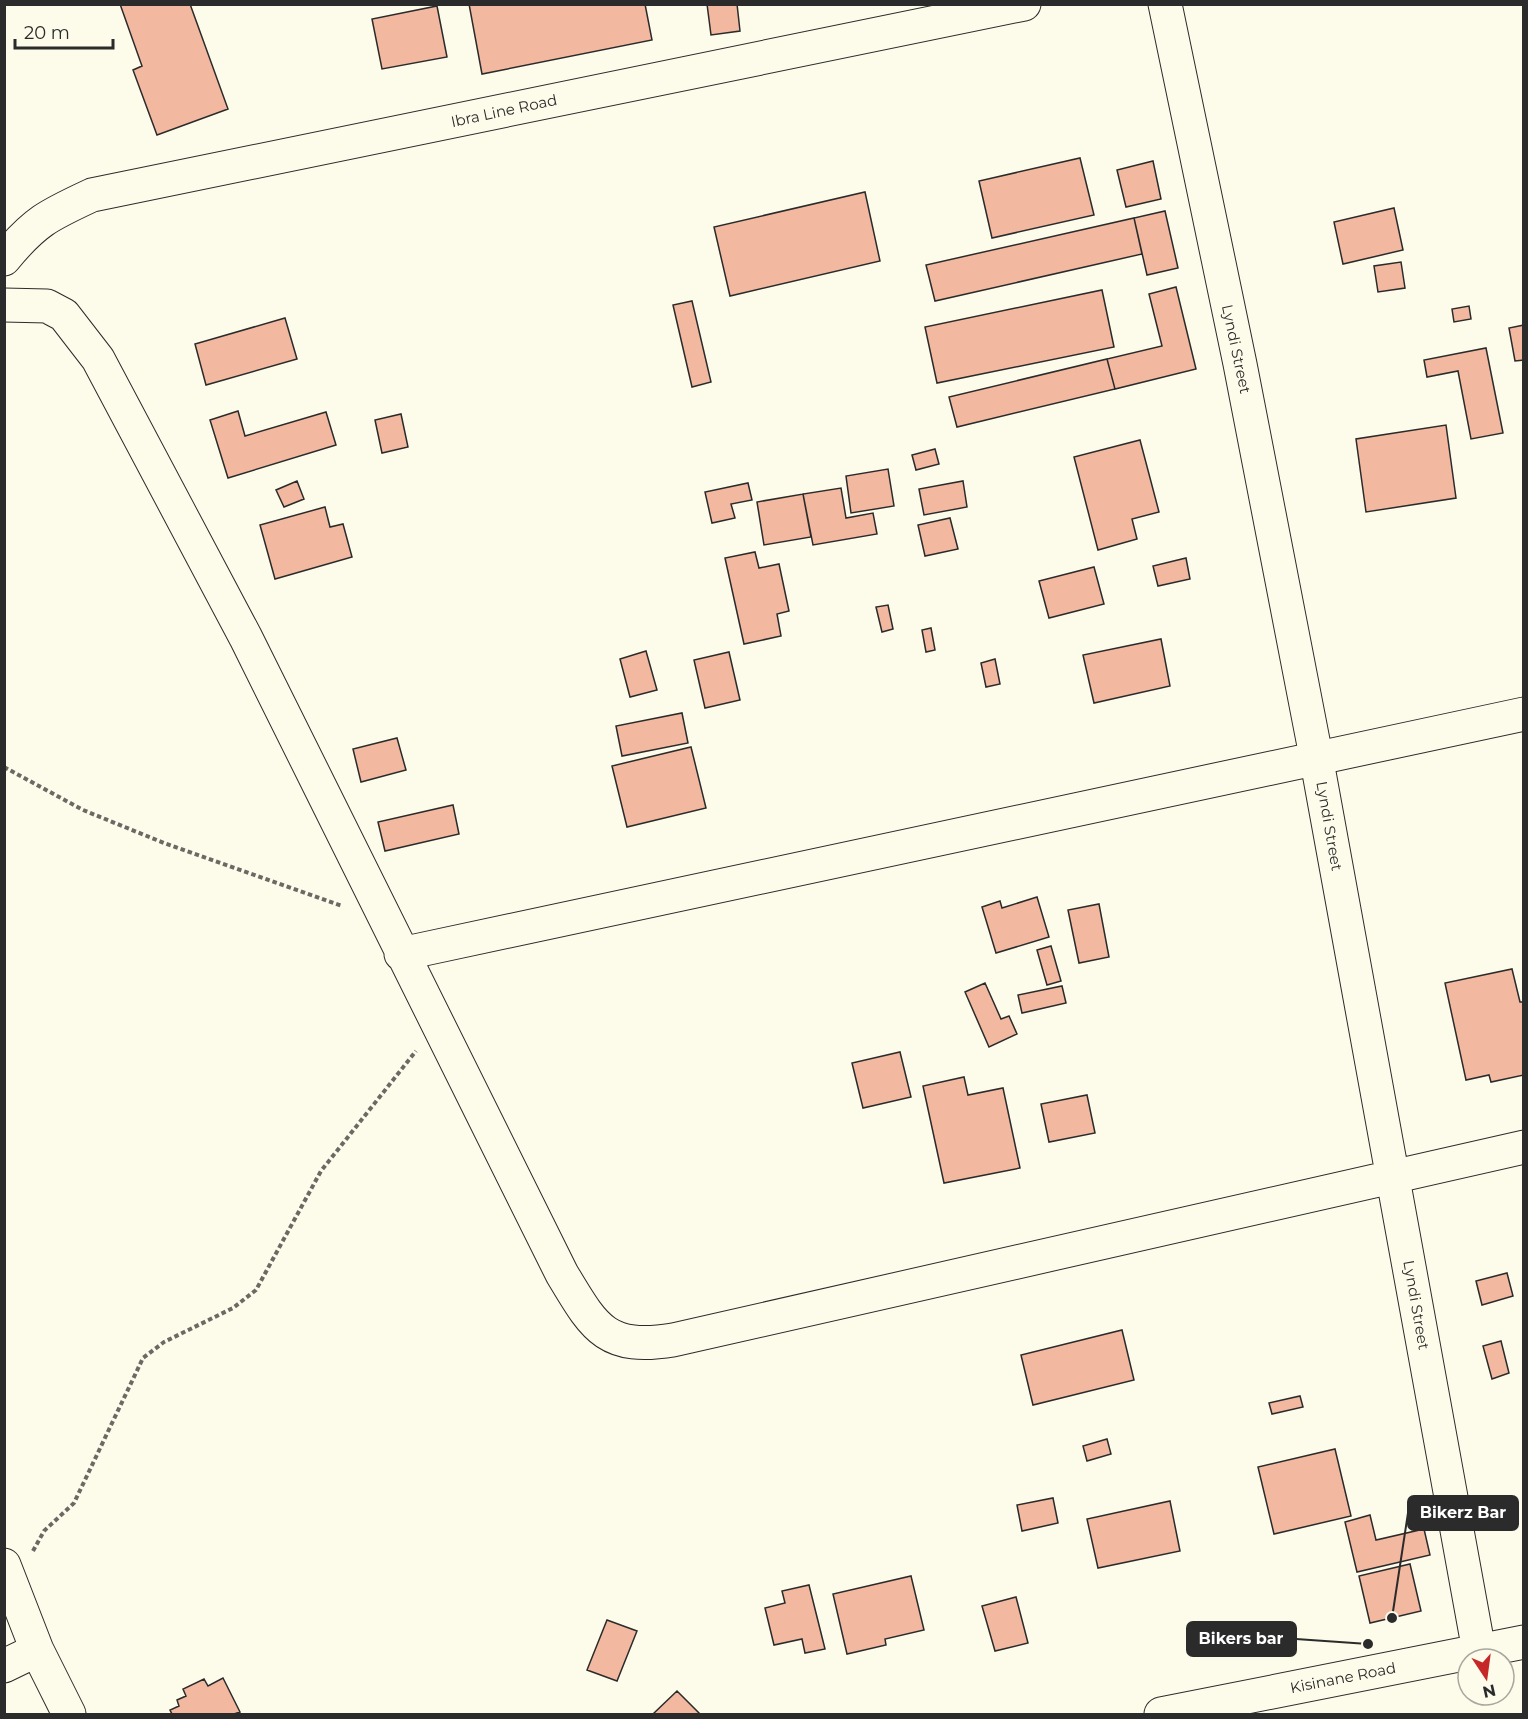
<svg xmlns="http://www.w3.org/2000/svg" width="1528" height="1719" viewBox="0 0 1528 1719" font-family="Montserrat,sans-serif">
	<rect width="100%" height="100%" fill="#fdfbea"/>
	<path fill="#f2b8a0" stroke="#2b2b2b" stroke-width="1.5" d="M 120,4 L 190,4 L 228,109 L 157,135 L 133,70 L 142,66 Z
		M 469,4 L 645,4 L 652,40 L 482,74 Z
		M 707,4 L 737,4 L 740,31 L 711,35 Z
		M 437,6 L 447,57 L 382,69 L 372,19 Z
		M 1080,158 L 1094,215 L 992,238 L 979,181 Z
		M 1153,161 L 1161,199 L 1126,207 L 1117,170 Z
		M 865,192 L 880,261 L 730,296 L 714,227 Z
		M 1394,208 L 1403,250 L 1343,264 L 1334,222 Z
		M 1165,211 L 1178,268 L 1147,275 L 1134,218 Z
		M 1134,218 L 1142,254 L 935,301 L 926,265 Z
		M 1401,262 L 1405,288 L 1378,292 L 1374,266 Z
		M 1176,287 L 1196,369 L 1115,389 L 1107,359 L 1162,346 L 1149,294 Z
		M 1102,290 L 1114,347 L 937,383 L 925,327 Z
		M 692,301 L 711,382 L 692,387 L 673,305 Z
		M 1469,306 L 1471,319 L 1454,322 L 1452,309 Z
		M 285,318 L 297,359 L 206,385 L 195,344 Z
		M 1524,325 L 1524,360 L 1515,361 L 1509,328 Z
		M 1486,348 L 1503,433 L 1471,439 L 1458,371 L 1427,377 L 1424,360 Z
		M 1107,359 L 1115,389 L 957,427 L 949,397 Z
		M 238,411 L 245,436 L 326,412 L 336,445 L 228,478 L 210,420 Z
		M 401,414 L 408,447 L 382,453 L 375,420 Z
		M 1446,425 L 1456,498 L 1366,512 L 1356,439 Z
		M 1140,440 L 1159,512 L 1132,519 L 1137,539 L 1098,550 L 1074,457 Z
		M 935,449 L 939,464 L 916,470 L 912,455 Z
		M 888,469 L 894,506 L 851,513 L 846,476 Z
		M 297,481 L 304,499 L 284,507 L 276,490 Z
		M 963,481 L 967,507 L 924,515 L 919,489 Z
		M 748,483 L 752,500 L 731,504 L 735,518 L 712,523 L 705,492 Z
		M 841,488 L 846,518 L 873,513 L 877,534 L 813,545 L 803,494 Z
		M 803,494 L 811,537 L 764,545 L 757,502 Z
		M 325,507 L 330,527 L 343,524 L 352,557 L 275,579 L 260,525 Z
		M 950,518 L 958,549 L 925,556 L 918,525 Z
		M 755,552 L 759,568 L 779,564 L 789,611 L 777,614 L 781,636 L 744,644 L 725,558 Z
		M 1186,558 L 1190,579 L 1158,586 L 1153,566 Z
		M 1094,567 L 1104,604 L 1049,618 L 1039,581 Z
		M 888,605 L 893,629 L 882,632 L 876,607 Z
		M 931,628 L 935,650 L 926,652 L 922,630 Z
		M 1161,639 L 1170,686 L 1094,703 L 1083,655 Z
		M 646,651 L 657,690 L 630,697 L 620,659 Z
		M 729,652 L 740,700 L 705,708 L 694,660 Z
		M 995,659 L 1000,684 L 986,687 L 981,663 Z
		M 682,713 L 688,743 L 622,756 L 616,726 Z
		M 397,738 L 406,770 L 361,782 L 353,749 Z
		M 691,747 L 706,808 L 627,827 L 612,766 Z
		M 453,805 L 459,834 L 385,851 L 378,822 Z
		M 1037,897 L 1049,937 L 996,953 L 982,907 L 1000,901 L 1002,908 Z
		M 1099,904 L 1109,957 L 1079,963 L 1068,910 Z
		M 1051,946 L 1061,981 L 1047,985 L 1037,950 Z
		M 1512,969 L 1520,1002 L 1524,1002 L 1524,1075 L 1491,1082 L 1489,1075 L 1466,1080 L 1445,983 Z
		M 985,983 L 1001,1019 L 1009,1016 L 1017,1034 L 989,1047 L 965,992 Z
		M 1062,986 L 1066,1003 L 1022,1013 L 1018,995 Z
		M 900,1052 L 911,1097 L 863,1108 L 852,1063 Z
		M 964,1077 L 968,1095 L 1003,1088 L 1020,1168 L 944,1183 L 923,1086 Z
		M 1087,1095 L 1095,1133 L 1049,1142 L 1041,1104 Z
		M 1507,1273 L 1513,1296 L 1482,1305 L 1476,1281 Z
		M 1122,1330 L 1134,1380 L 1033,1405 L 1021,1355 Z
		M 1501,1341 L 1509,1373 L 1492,1379 L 1483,1346 Z
		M 1300,1396 L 1303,1407 L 1272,1414 L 1269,1403 Z
		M 1107,1439 L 1111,1454 L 1087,1461 L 1083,1446 Z
		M 1335,1449 L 1351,1516 L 1274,1534 L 1258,1467 Z
		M 1053,1498 L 1058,1523 L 1022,1531 L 1017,1505 Z
		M 1170,1501 L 1180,1551 L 1098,1568 L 1087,1519 Z
		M 1370,1515 L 1376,1540 L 1424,1529 L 1430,1555 L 1357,1572 L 1345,1522 Z
		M 1410,1564 L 1421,1611 L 1370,1623 L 1359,1576 Z
		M 911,1576 L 924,1630 L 885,1639 L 886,1645 L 847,1654 L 833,1594 Z
		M 809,1585 L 825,1649 L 805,1653 L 802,1639 L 774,1645 L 765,1608 L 785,1603 L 782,1591 Z
		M 1016,1597 L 1028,1643 L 995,1651 L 982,1606 Z
		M 607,1620 L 637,1631 L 617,1681 L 587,1670 Z
		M 223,1678 L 240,1712 L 234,1714 L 172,1714 L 170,1710 L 179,1706 L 177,1700 L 186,1696 L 183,1689 L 204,1679 L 208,1686 Z
		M 677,1691 L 700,1714 L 653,1714 Z"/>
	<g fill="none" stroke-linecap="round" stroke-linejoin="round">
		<g stroke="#2b2b2b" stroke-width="35">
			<path id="minor" d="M 1165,4 L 1240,364 L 1316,756 L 1479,1651
				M 4,259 C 35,221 49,215 92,195 L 1024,4
				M 4,305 L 47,306 L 64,315 L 98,359 L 246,638 L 562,1274 C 594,1327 605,1351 673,1340 L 1524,1147
				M 401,954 L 1524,714
				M 4,1565 L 37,1650 L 69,1714
				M 4,1666 L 37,1650
				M 1161,1714 L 1524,1642"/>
		</g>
		<path stroke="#6a6964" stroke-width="4" stroke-dasharray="4.5 3" stroke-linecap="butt" d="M 4,767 L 83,810 L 164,843 L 342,906
			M 33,1551 L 44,1531 L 74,1503 L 143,1358 L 164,1342 L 233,1308 L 256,1290 L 321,1171 L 416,1051"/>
		<use href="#minor" stroke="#fdfbea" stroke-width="33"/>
	</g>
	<g text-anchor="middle" stroke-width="4.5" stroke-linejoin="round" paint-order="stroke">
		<g font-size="15" fill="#2b2b2b" stroke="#fdfbea">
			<text transform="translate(504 111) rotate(-12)" y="5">Ibra Line Road</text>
			<text transform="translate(1236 349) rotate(78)" y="5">Lyndi Street</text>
			<text transform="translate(1329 826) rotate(80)" y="5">Lyndi Street</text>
			<text transform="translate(1416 1305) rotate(80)" y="5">Lyndi Street</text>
			<text transform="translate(1343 1678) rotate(-11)" y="5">Kisinane Road</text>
		</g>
	</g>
	<path fill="none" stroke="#2b2b2b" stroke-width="2" d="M1392 1618L1408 1513M1368 1644L1296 1639"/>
	<g fill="#2b2b2b" stroke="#fdfbea" stroke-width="2">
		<circle cx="1392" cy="1618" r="6"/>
		<circle cx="1368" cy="1644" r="6"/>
	</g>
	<g fill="#2b2b2b" stroke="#2b2b2b" stroke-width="2">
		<rect x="1408" y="1496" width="110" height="34" rx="6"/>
		<rect x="1187" y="1622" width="109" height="34" rx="6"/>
	</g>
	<g font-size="16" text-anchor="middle" font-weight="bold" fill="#fff">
		<text x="1463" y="1518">Bikerz Bar</text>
		<text x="1241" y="1644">Bikers bar</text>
	</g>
	<rect width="1528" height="1719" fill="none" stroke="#2b2b2b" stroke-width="12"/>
	<g transform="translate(1486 1677) rotate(167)"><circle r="28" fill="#fdfbea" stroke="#a9a89e" stroke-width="1.5"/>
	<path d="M0-4.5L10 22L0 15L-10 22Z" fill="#c62828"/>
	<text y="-9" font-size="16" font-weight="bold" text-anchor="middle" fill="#2b2b2b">N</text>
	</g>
	<path d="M15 39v9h98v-9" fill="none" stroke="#2b2b2b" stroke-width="3"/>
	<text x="24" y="39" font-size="18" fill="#2b2b2b" stroke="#fdfbea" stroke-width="4.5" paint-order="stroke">20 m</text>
</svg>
